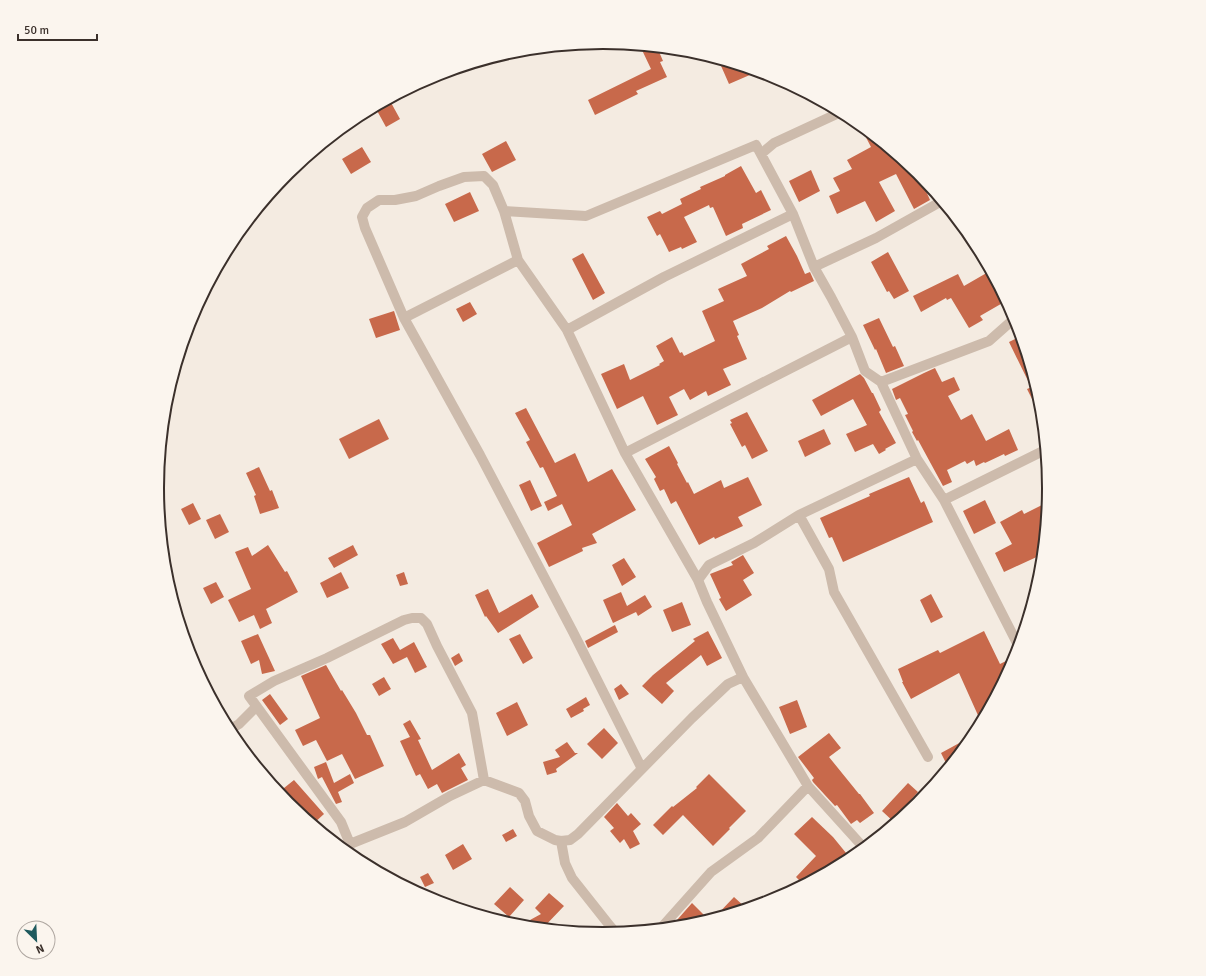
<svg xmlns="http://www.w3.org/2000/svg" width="1206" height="976" viewBox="0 0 1206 976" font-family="Signika,sans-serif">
	<rect width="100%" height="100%" fill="#f4ebe1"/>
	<path fill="#c8694b" d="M 650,47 L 657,47 L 663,61 L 660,62 L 667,77 L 636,91 L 638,94 L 595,115 L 588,100 L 651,69 L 642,50 Z
		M 718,59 L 747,68 L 759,71 L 729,84 Z
		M 389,99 L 400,119 L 386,127 L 375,107 Z
		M 859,124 L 885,145 L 892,158 L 897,155 L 919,173 L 931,188 L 926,191 L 930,200 L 914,209 L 896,174 L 879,182 L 895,211 L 876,222 L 865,201 L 837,214 L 829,196 L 840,191 L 833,178 L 852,169 L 847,160 L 871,147 Z
		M 506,141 L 516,160 L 492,172 L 482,154 Z
		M 362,147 L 371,162 L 351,174 L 342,159 Z
		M 741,166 L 756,193 L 761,190 L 771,210 L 742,224 L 743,228 L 726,236 L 713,207 L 710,208 L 709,205 L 684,217 L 697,242 L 682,249 L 681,247 L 669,252 L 660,234 L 657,236 L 647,217 L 660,211 L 662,214 L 682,204 L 680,199 L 701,189 L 700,187 L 725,176 L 725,175 Z
		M 811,170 L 820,191 L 799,202 L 789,181 Z
		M 470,192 L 479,211 L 454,222 L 445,204 Z
		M 786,236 L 797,256 L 805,274 L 810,272 L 814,281 L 791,292 L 790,291 L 762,308 L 733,321 L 739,335 L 737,336 L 747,359 L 723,369 L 731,385 L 708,396 L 706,391 L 690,400 L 684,389 L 669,397 L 678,415 L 657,425 L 643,396 L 617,409 L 601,374 L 624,364 L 630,380 L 660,365 L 659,364 L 664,361 L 656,346 L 672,337 L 680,353 L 682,352 L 684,356 L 715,341 L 702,311 L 724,301 L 718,289 L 747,276 L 741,264 L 769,249 L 767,246 Z
		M 888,252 L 909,291 L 894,299 L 889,291 L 887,292 L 871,262 Z
		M 583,253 L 605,293 L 593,300 L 572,259 Z
		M 990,271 L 1006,301 L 980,316 L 983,320 L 969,328 L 951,298 L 947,300 L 946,298 L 921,312 L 913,296 L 958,274 L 964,286 Z
		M 470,302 L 477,314 L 463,322 L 456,309 Z
		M 394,311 L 400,330 L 376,338 L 369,319 Z
		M 879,318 L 893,347 L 895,346 L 904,366 L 886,373 L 876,349 L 875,350 L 863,325 Z
		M 1021,336 L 1040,401 L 1042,412 L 1039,413 L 1027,389 L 1032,387 L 1031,387 L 1009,342 Z
		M 935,368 L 942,382 L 954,377 L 960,390 L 948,396 L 961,420 L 972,414 L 986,441 L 1009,429 L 1018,450 L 1005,456 L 1004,454 L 985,463 L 984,462 L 976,466 L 974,460 L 967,464 L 965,461 L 947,470 L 952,482 L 943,486 L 918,440 L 917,441 L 912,432 L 913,431 L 905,415 L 908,414 L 900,398 L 896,400 L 892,389 L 924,373 Z
		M 860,374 L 864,378 L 872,393 L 873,393 L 881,410 L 879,412 L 896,443 L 885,449 L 886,450 L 879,454 L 873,444 L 855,452 L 846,434 L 867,425 L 853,399 L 821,416 L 812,400 Z
		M 526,408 L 555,463 L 575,453 L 588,482 L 612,469 L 636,510 L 592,534 L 597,543 L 582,548 L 583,551 L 549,567 L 537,543 L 572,525 L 562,504 L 548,511 L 544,502 L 557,496 L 543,467 L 540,468 L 526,442 L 530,440 L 515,413 Z
		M 747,412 L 768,451 L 752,459 L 745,445 L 742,447 L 730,424 L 732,423 L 730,420 Z
		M 379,419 L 389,439 L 349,459 L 339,439 Z
		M 824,429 L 831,444 L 805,457 L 798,441 Z
		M 669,446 L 678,463 L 677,464 L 687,483 L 688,482 L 694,494 L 721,480 L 724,488 L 748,477 L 762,505 L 738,517 L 743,526 L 715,539 L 714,537 L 699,545 L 676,501 L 671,504 L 664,489 L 660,491 L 654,479 L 656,477 L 645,459 Z
		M 259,467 L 270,491 L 272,490 L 279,508 L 260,514 L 254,496 L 256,495 L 246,473 Z
		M 909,477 L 921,503 L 924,501 L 933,522 L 843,562 L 832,537 L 829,538 L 820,518 L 870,496 L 869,494 Z
		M 530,480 L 542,506 L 531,511 L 519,485 Z
		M 985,500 L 996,523 L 974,534 L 963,511 Z
		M 1048,502 L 1043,549 L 1039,551 L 1041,555 L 1004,572 L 995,553 L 1012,544 L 1000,522 L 1022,510 L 1024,514 Z
		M 193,503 L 201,519 L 189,525 L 181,509 Z
		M 220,514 L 229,532 L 215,539 L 206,520 Z
		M 268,545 L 285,572 L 287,571 L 298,592 L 266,609 L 272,623 L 260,629 L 254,615 L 239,622 L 228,600 L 251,589 L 235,552 L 248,547 L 252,556 Z
		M 353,545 L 358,555 L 334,568 L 328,558 Z
		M 743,555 L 754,573 L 743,580 L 752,595 L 726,611 L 719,599 L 721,598 L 710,574 L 733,565 L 731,562 Z
		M 624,558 L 636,577 L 622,586 L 612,565 Z
		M 341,572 L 349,588 L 327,598 L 320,583 Z
		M 404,572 L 408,584 L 400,586 L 396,575 Z
		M 216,582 L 224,597 L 211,604 L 203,588 Z
		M 488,589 L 499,613 L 532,594 L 539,607 L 498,633 L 486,616 L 485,617 L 475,595 Z
		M 621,592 L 627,606 L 645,595 L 652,607 L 638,616 L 636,612 L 613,623 L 603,600 Z
		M 931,594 L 943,617 L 931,623 L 920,600 Z
		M 682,602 L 691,625 L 672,632 L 663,610 Z
		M 615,625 L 618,632 L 588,648 L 585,641 Z
		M 708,631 L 722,658 L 707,666 L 701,655 L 666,683 L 674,691 L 662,704 L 642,686 L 653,675 L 695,641 L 693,639 Z
		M 984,631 L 1000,664 L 1016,656 L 981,722 L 959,673 L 911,699 L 902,682 L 903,682 L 898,669 L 938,650 L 940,653 Z
		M 258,634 L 275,671 L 262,674 L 259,660 L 251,664 L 241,641 Z
		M 520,634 L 533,658 L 523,664 L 509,639 Z
		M 393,638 L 400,650 L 414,642 L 427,667 L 415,673 L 407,657 L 393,664 L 381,644 Z
		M 459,653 L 463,661 L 455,666 L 451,658 Z
		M 326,665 L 341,691 L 342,690 L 356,713 L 367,735 L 370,735 L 384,766 L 355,779 L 342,754 L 327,761 L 316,740 L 303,746 L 295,730 L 320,718 L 301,676 Z
		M 384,677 L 391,689 L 379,696 L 372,684 Z
		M 621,684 L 629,694 L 619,700 L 614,689 Z
		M 270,694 L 288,719 L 280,725 L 262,700 Z
		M 586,697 L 590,705 L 583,709 L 584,711 L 571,718 L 566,709 Z
		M 797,700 L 807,727 L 790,734 L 779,707 Z
		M 517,702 L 528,725 L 507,736 L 496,713 Z
		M 410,720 L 421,739 L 418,740 L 432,770 L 459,753 L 466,765 L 461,768 L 468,780 L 442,793 L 437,784 L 428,789 L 420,774 L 416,776 L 400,741 L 410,737 L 403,724 Z
		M 604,728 L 618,743 L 602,759 L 587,744 Z
		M 829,733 L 841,748 L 829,757 L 859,794 L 860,794 L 874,813 L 860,823 L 857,820 L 851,824 L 837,805 L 835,806 L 813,782 L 812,780 L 814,778 L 798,757 Z
		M 974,735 L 974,736 L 948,767 L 941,753 Z
		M 567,742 L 575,753 L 578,753 L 556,769 L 557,772 L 547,775 L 543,762 L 560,757 L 555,750 Z
		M 326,762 L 334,783 L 350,774 L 354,783 L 338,792 L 342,802 L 336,804 L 322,777 L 318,779 L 314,767 Z
		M 709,774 L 746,811 L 729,828 L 730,829 L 713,846 L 683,815 L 663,835 L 653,825 L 672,806 L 673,807 L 697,788 L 696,787 Z
		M 294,780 L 324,814 L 313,824 L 293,808 L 279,792 Z
		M 908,783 L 918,792 L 902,810 L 906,814 L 895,823 L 882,811 Z
		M 617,803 L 628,816 L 631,813 L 641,824 L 633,831 L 640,844 L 630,849 L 624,839 L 620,843 L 610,831 L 614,828 L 604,817 Z
		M 812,817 L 833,837 L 851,859 L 803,884 L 796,877 L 816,856 L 794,834 Z
		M 513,829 L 517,836 L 506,842 L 502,835 Z
		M 463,844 L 472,859 L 453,870 L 445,855 Z
		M 428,873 L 434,883 L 425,887 L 420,877 Z
		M 510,887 L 524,900 L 509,917 L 494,904 Z
		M 549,893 L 564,906 L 543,928 L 519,926 L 541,914 L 535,908 Z
		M 734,897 L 746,908 L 714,918 Z
		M 692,903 L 709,920 L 690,925 L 683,926 L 677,920 Z"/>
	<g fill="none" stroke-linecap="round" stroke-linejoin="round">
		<path stroke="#cdbbac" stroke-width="10" d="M 761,154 L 774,143 L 841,112
			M 504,211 L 586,216 L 756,145 L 793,214 L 814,267 L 831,297 L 852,337 L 865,371 L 881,382 L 917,459 L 944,500 L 1019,647
			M 814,267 L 876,238 L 942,201
			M 404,318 L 518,260
			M 567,330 L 664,277 L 793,214
			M 881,382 L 989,341 L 1015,318
			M 625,453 L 852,337
			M 944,500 L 1045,450
			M 799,515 L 829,569 L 834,592 L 928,757
			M 743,677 L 707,602 L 698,580 L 709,565 L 754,543 L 799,515 L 917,459
			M 229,730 L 239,724 L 256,707
			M 642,769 L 573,632 L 480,455 L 404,318 L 365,228 L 362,217 L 367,208 L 379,200 L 395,200 L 416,196 L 439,186 L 464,177 L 484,176 L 493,185 L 504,211 L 518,260 L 567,330 L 625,453 L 698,580
			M 561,841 L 565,863 L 572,878 L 610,926 L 616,933
			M 350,844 L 341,822 L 249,696 L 274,681 L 327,658 L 404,620 L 412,618 L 421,618 L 427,624 L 437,646 L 472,713 L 484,780
			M 340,846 L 350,844 L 405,822 L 450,796 L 484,780 L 519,793 L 525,801 L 529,816 L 537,831 L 555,840 L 561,841 L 570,840 L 578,834 L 692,718 L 728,684 L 743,677 L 808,786 L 864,848
			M 661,928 L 711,872 L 758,838 L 808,786"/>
	</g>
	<path d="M0 0H1206V976H0ZM164 488a439 439 0 1 1 878 0a439 439 0 1 1-878 0Z" fill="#fbf5ee" fill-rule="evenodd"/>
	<path fill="none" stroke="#3b302b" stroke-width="2" d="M164 488a439 439 0 1 1 878 0a439 439 0 1 1-878 0Z"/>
	<g transform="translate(36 940) rotate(156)"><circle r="19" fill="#fbf5ee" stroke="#aea6a0"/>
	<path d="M0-3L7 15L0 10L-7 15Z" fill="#1f5a5e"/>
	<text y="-6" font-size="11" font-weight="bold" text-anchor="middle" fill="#3b302b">N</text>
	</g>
	<path d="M18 34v6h79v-6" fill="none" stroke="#3b302b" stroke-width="2"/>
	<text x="24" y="34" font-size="12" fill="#3b302b" stroke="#fbf5ee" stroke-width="3" paint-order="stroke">50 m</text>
</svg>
